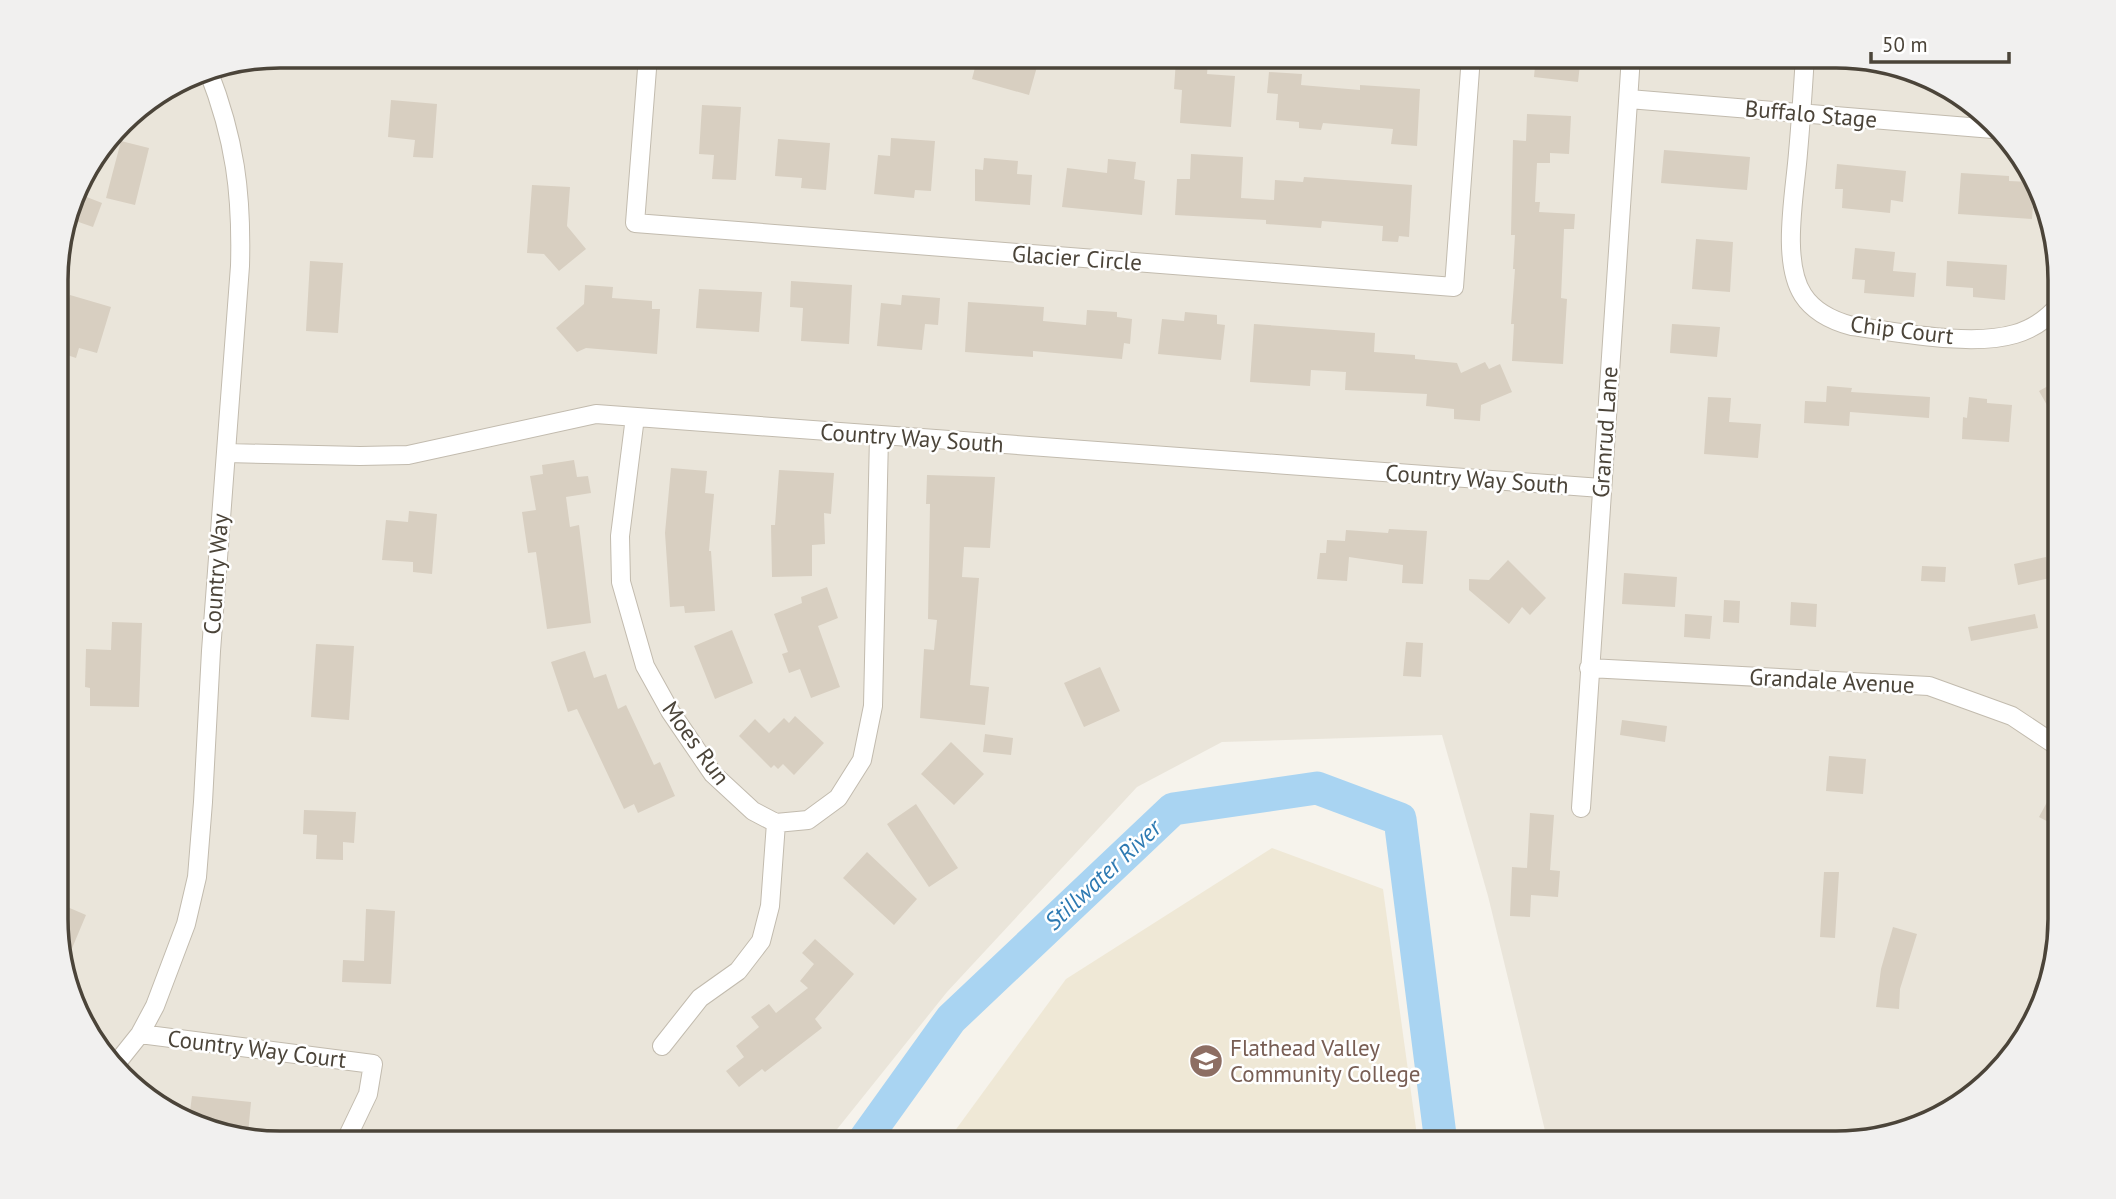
<svg xmlns="http://www.w3.org/2000/svg" width="2116" height="1199" viewBox="0 0 2116 1199" font-family="'PT Sans',sans-serif">
	<rect width="100%" height="100%" fill="#f6f3ec"/>
	<path fill="#eae5da" d="M 281,56 L 1836,56 L 1947,86 L 2022,156 L 2059,266 L 2060,933 L 2030,1030 L 1960,1105 L 1850,1143 L 1548,1143 L 1488,896 L 1442,735 L 1222,742 L 1137,787 L 947,992 L 826,1143 L 280,1143 L 169,1113 L 94,1043 L 58,947 L 58,252 L 79,181 L 132,112 L 195,73 Z"/>
	<path fill="#efe8d6" d="M 1272,848 L 1383,889 L 1418,1143 L 946,1143 L 1066,979 Z"/>
	<g fill="none" stroke-linecap="round" stroke-linejoin="round">
		<path stroke="#a9d4f2" stroke-width="33" d="M 862,1143 L 951,1019 L 1173,809 L 1317,788 L 1400,819 L 1441,1143"/>
	</g>
	<path fill="#d8cfc1" d="M 978,56 L 1040,56 L 1029,95 L 972,79 Z
		M 1536,56 L 1581,56 L 1578,82 L 1534,77 Z
		M 1176,60 L 1208,62 L 1207,74 L 1235,76 L 1231,127 L 1180,123 L 1182,90 L 1174,89 Z
		M 1269,72 L 1302,74 L 1301,85 L 1360,90 L 1360,85 L 1420,89 L 1417,146 L 1391,144 L 1393,129 L 1323,123 L 1321,130 L 1299,128 L 1299,122 L 1276,120 L 1278,94 L 1267,93 Z
		M 391,100 L 437,104 L 433,158 L 413,157 L 415,140 L 388,137 Z
		M 702,105 L 741,107 L 736,180 L 712,179 L 714,155 L 699,154 Z
		M 1527,114 L 1571,116 L 1569,154 L 1550,153 L 1550,163 L 1537,163 L 1535,202 L 1540,202 L 1539,212 L 1575,214 L 1574,229 L 1564,229 L 1561,298 L 1567,299 L 1563,364 L 1512,361 L 1514,324 L 1511,324 L 1515,269 L 1513,269 L 1515,235 L 1511,235 L 1513,140 L 1526,141 Z
		M 891,138 L 935,141 L 931,191 L 915,190 L 914,198 L 874,194 L 878,155 L 890,156 Z
		M 778,139 L 830,143 L 826,190 L 801,188 L 802,178 L 775,176 Z
		M 121,141 L 149,148 L 135,205 L 106,198 Z
		M 1664,150 L 1750,157 L 1747,190 L 1661,183 Z
		M 1191,154 L 1243,157 L 1241,198 L 1274,200 L 1275,180 L 1303,182 L 1304,177 L 1412,185 L 1409,237 L 1399,236 L 1398,242 L 1382,241 L 1383,226 L 1322,221 L 1321,228 L 1266,224 L 1266,220 L 1175,215 L 1177,179 L 1190,179 Z
		M 984,158 L 1018,161 L 1017,174 L 1032,175 L 1030,205 L 975,201 L 975,169 L 983,170 Z
		M 1108,159 L 1136,162 L 1134,179 L 1145,181 L 1142,215 L 1062,207 L 1067,168 L 1107,173 Z
		M 1837,164 L 1906,171 L 1903,202 L 1891,200 L 1890,213 L 1842,208 L 1843,189 L 1835,189 Z
		M 1961,173 L 2009,176 L 2009,181 L 2031,182 L 2034,190 L 2032,219 L 1958,214 Z
		M 532,185 L 570,187 L 567,226 L 586,249 L 559,271 L 544,254 L 527,253 Z
		M 79,194 L 102,203 L 93,227 L 70,219 Z
		M 1696,239 L 1733,242 L 1730,292 L 1692,289 Z
		M 1855,248 L 1895,252 L 1893,271 L 1916,273 L 1914,297 L 1864,293 L 1865,280 L 1852,279 Z
		M 310,261 L 343,263 L 338,333 L 306,331 Z
		M 1947,261 L 2007,265 L 2005,300 L 1973,297 L 1973,288 L 1946,286 Z
		M 791,281 L 852,285 L 849,344 L 801,341 L 803,308 L 790,307 Z
		M 585,285 L 613,287 L 612,298 L 652,301 L 652,309 L 660,309 L 657,354 L 586,348 L 577,352 L 556,328 L 584,304 Z
		M 699,289 L 762,292 L 759,332 L 696,328 Z
		M 70,295 L 111,307 L 97,353 L 79,348 L 76,358 L 58,352 L 58,336 Z
		M 902,295 L 940,298 L 938,325 L 925,324 L 922,350 L 877,346 L 881,303 L 901,305 Z
		M 968,302 L 1044,307 L 1043,321 L 1086,325 L 1087,310 L 1117,312 L 1117,317 L 1132,319 L 1130,344 L 1124,343 L 1122,359 L 1033,351 L 1033,357 L 965,352 Z
		M 1185,312 L 1217,315 L 1217,324 L 1225,325 L 1221,360 L 1158,354 L 1162,319 L 1184,321 Z
		M 1254,324 L 1375,333 L 1374,352 L 1415,355 L 1415,359 L 1457,363 L 1461,373 L 1485,362 L 1489,369 L 1500,364 L 1512,392 L 1481,405 L 1480,421 L 1454,419 L 1454,409 L 1426,406 L 1427,394 L 1345,390 L 1346,372 L 1311,370 L 1310,386 L 1250,382 Z
		M 1672,324 L 1720,327 L 1717,357 L 1670,353 Z
		M 2059,380 L 2060,428 L 2039,391 Z
		M 1827,386 L 1852,388 L 1851,392 L 1930,397 L 1929,418 L 1850,412 L 1849,426 L 1804,423 L 1805,401 L 1826,402 Z
		M 1708,397 L 1731,398 L 1729,422 L 1761,424 L 1758,458 L 1704,454 Z
		M 1969,397 L 1987,399 L 1987,403 L 2012,405 L 2009,442 L 1962,439 L 1963,417 L 1967,418 Z
		M 574,460 L 577,477 L 588,476 L 591,493 L 566,497 L 570,527 L 579,525 L 591,623 L 547,629 L 536,552 L 528,553 L 522,512 L 536,510 L 530,476 L 543,474 L 542,465 Z
		M 671,468 L 707,471 L 705,493 L 714,494 L 709,551 L 711,551 L 715,611 L 685,613 L 684,606 L 670,607 L 665,533 Z
		M 779,470 L 834,473 L 831,514 L 824,513 L 825,544 L 812,545 L 812,576 L 772,577 L 771,525 L 775,525 Z
		M 927,475 L 995,477 L 990,548 L 964,547 L 962,577 L 979,578 L 970,685 L 989,687 L 985,725 L 920,718 L 924,649 L 934,650 L 937,620 L 928,619 L 930,504 L 926,504 Z
		M 409,511 L 437,514 L 432,574 L 413,572 L 413,562 L 382,560 L 386,520 L 408,522 Z
		M 1389,529 L 1427,531 L 1423,584 L 1402,583 L 1403,565 L 1349,557 L 1347,581 L 1317,579 L 1320,553 L 1326,553 L 1327,540 L 1345,541 L 1346,530 L 1388,533 Z
		M 2046,557 L 2050,578 L 2018,585 L 2014,564 Z
		M 1508,560 L 1546,598 L 1530,615 L 1522,607 L 1509,624 L 1469,590 L 1469,579 L 1489,580 Z
		M 1922,566 L 1946,567 L 1945,582 L 1921,581 Z
		M 1624,573 L 1677,577 L 1675,607 L 1622,604 Z
		M 827,587 L 838,618 L 818,626 L 840,687 L 811,698 L 800,669 L 789,673 L 782,654 L 788,652 L 774,614 L 802,603 L 801,597 Z
		M 1724,600 L 1740,601 L 1739,623 L 1723,622 Z
		M 1791,602 L 1817,604 L 1816,627 L 1790,625 Z
		M 1685,614 L 1712,616 L 1710,639 L 1684,637 Z
		M 2035,614 L 2038,628 L 1971,641 L 1968,627 Z
		M 112,622 L 142,623 L 139,707 L 90,706 L 90,688 L 85,687 L 86,649 L 111,650 Z
		M 732,630 L 753,683 L 715,699 L 694,646 Z
		M 1406,642 L 1423,643 L 1421,677 L 1403,676 Z
		M 316,644 L 354,646 L 349,720 L 311,717 Z
		M 585,651 L 594,678 L 606,674 L 618,709 L 626,705 L 654,765 L 660,762 L 675,796 L 638,813 L 634,804 L 624,809 L 577,709 L 568,712 L 551,662 Z
		M 1100,667 L 1120,711 L 1084,727 L 1064,683 Z
		M 795,716 L 824,743 L 794,775 L 783,764 L 778,769 L 774,765 L 771,768 L 739,736 L 755,719 L 769,733 L 784,718 L 789,723 Z
		M 1622,720 L 1667,726 L 1665,742 L 1620,735 Z
		M 985,734 L 1013,738 L 1011,755 L 983,752 Z
		M 951,742 L 984,774 L 954,805 L 921,774 Z
		M 1829,756 L 1866,759 L 1863,794 L 1826,791 Z
		M 2060,778 L 2060,828 L 2039,817 Z
		M 916,804 L 958,868 L 929,887 L 887,824 Z
		M 304,810 L 356,812 L 354,843 L 343,842 L 343,860 L 316,859 L 317,835 L 303,834 Z
		M 1530,813 L 1554,815 L 1550,870 L 1560,871 L 1558,897 L 1531,895 L 1530,917 L 1510,916 L 1512,867 L 1527,868 Z
		M 867,852 L 917,899 L 894,925 L 843,878 Z
		M 1824,872 L 1839,872 L 1835,938 L 1820,937 Z
		M 58,903 L 86,915 L 65,965 L 58,947 Z
		M 366,909 L 395,911 L 391,984 L 342,982 L 343,960 L 364,961 Z
		M 1893,927 L 1917,934 L 1900,989 L 1899,1009 L 1876,1007 L 1881,969 Z
		M 815,939 L 854,974 L 815,1019 L 822,1028 L 765,1072 L 762,1069 L 739,1087 L 726,1071 L 744,1057 L 736,1046 L 759,1027 L 751,1017 L 769,1004 L 776,1013 L 808,988 L 800,981 L 814,964 L 802,953 Z
		M 192,1096 L 251,1102 L 248,1134 L 189,1119 Z"/>
	<g fill="none" stroke-linecap="round" stroke-linejoin="round">
		<g stroke="#c2bbae" stroke-width="20">
			<path id="minor" d="M 648,56 L 635,223 L 1454,287 L 1471,56
				M 1805,56 C 1803,88 1801,120 1798,153 C 1795,193 1781,261 1803,295 C 1814,312 1833,321 1852,326 C 1898,332 1971,347 2015,334 C 2032,329 2048,318 2059,305
				M 1629,99 L 1993,129
				M 635,417 L 620,536 L 621,582 L 645,666 L 670,711 L 713,774 L 753,811 L 776,823 L 808,820 L 838,798 L 862,760 L 873,706 L 879,436
				M 226,453 L 360,456 L 408,455 L 596,414 L 1601,488
				M 1589,668 L 1929,686 L 2012,716 L 2060,748
				M 1581,808 L 1631,56
				M 140,1034 L 373,1064 L 368,1094 L 345,1142
				M 662,1046 L 700,998 L 738,971 L 761,941 L 770,906 L 776,823
				M 116,1064 L 140,1034 L 155,1006 L 186,924 L 197,877 L 203,802 L 211,651 L 240,266 C 242,193 235,139 208,70"/>
		</g>
		<use href="#minor" stroke="#fff" stroke-width="18"/>
	</g>
	<defs>
		<g id="university-disc" transform="scale(1.75)"><circle r="9.5" fill="#8d6e63" stroke="#fff"/><path d="M0-5L7-2L0 1L-7-2ZM-4 1L0 2.5L4 1V4Q0 6-4 4Z" fill="#fff"/></g>
	</defs>
	<g fill-rule="evenodd">
		<use href="#university-disc" x="1206" y="1061"/>
	</g>
	<g text-anchor="middle" stroke-width="5" stroke-linejoin="round" paint-order="stroke">
		<g font-size="23" fill="#4b4439" stroke="#fff">
			<text transform="translate(1811 114) rotate(5)" y="8">Buffalo Stage</text>
			<text transform="translate(1077 258) rotate(4)" y="8">Glacier Circle</text>
			<text transform="translate(1902 330) rotate(7)" y="8">Chip Court</text>
			<text transform="translate(1605 432) rotate(-86)" y="8">Granrud Lane</text>
			<text transform="translate(912 438) rotate(4)" y="8">Country Way South</text>
			<text transform="translate(1477 479) rotate(4)" y="8">Country Way South</text>
			<text transform="translate(216 574) rotate(-86)" y="8">Country Way</text>
			<text transform="translate(1832 681) rotate(3)" y="8">Grandale Avenue</text>
			<text transform="translate(696 743) rotate(54)" y="8">Moes Run</text>
			<text transform="translate(257 1049) rotate(7)" y="8">Country Way Court</text>
		</g>
		<g font-size="23" fill="#785e54" stroke="#fff" text-anchor="start">
			<text x="1230" y="1056">Flathead Valley<tspan x="1230" dy="26">Community College</tspan></text>
		</g>
		<g font-size="24" font-style="italic" fill="#2e7ab2" stroke="#fff">
			<text transform="translate(1103 875) rotate(-43)" y="8">Stillwater River</text>
		</g>
	</g>
	<path d="M0 0H2116V1199H0ZM280 68H1836A212 212 0 0 1 2048 280V919A212 212 0 0 1 1836 1131H280A212 212 0 0 1 68 919V280A212 212 0 0 1 280 68Z" fill="#f1f0ef" fill-rule="evenodd"/>
	<path fill="none" stroke="#4b4439" stroke-width="3.5" d="M280 68H1836A212 212 0 0 1 2048 280V919A212 212 0 0 1 1836 1131H280A212 212 0 0 1 68 919V280A212 212 0 0 1 280 68Z"/>
	<path d="M1871 52v10h138v-10" fill="none" stroke="#4b4439" stroke-width="3.5"/>
	<text x="1882" y="52" font-size="21" fill="#4b4439" stroke="#ffffff" stroke-width="5" paint-order="stroke">50 m</text>
</svg>
